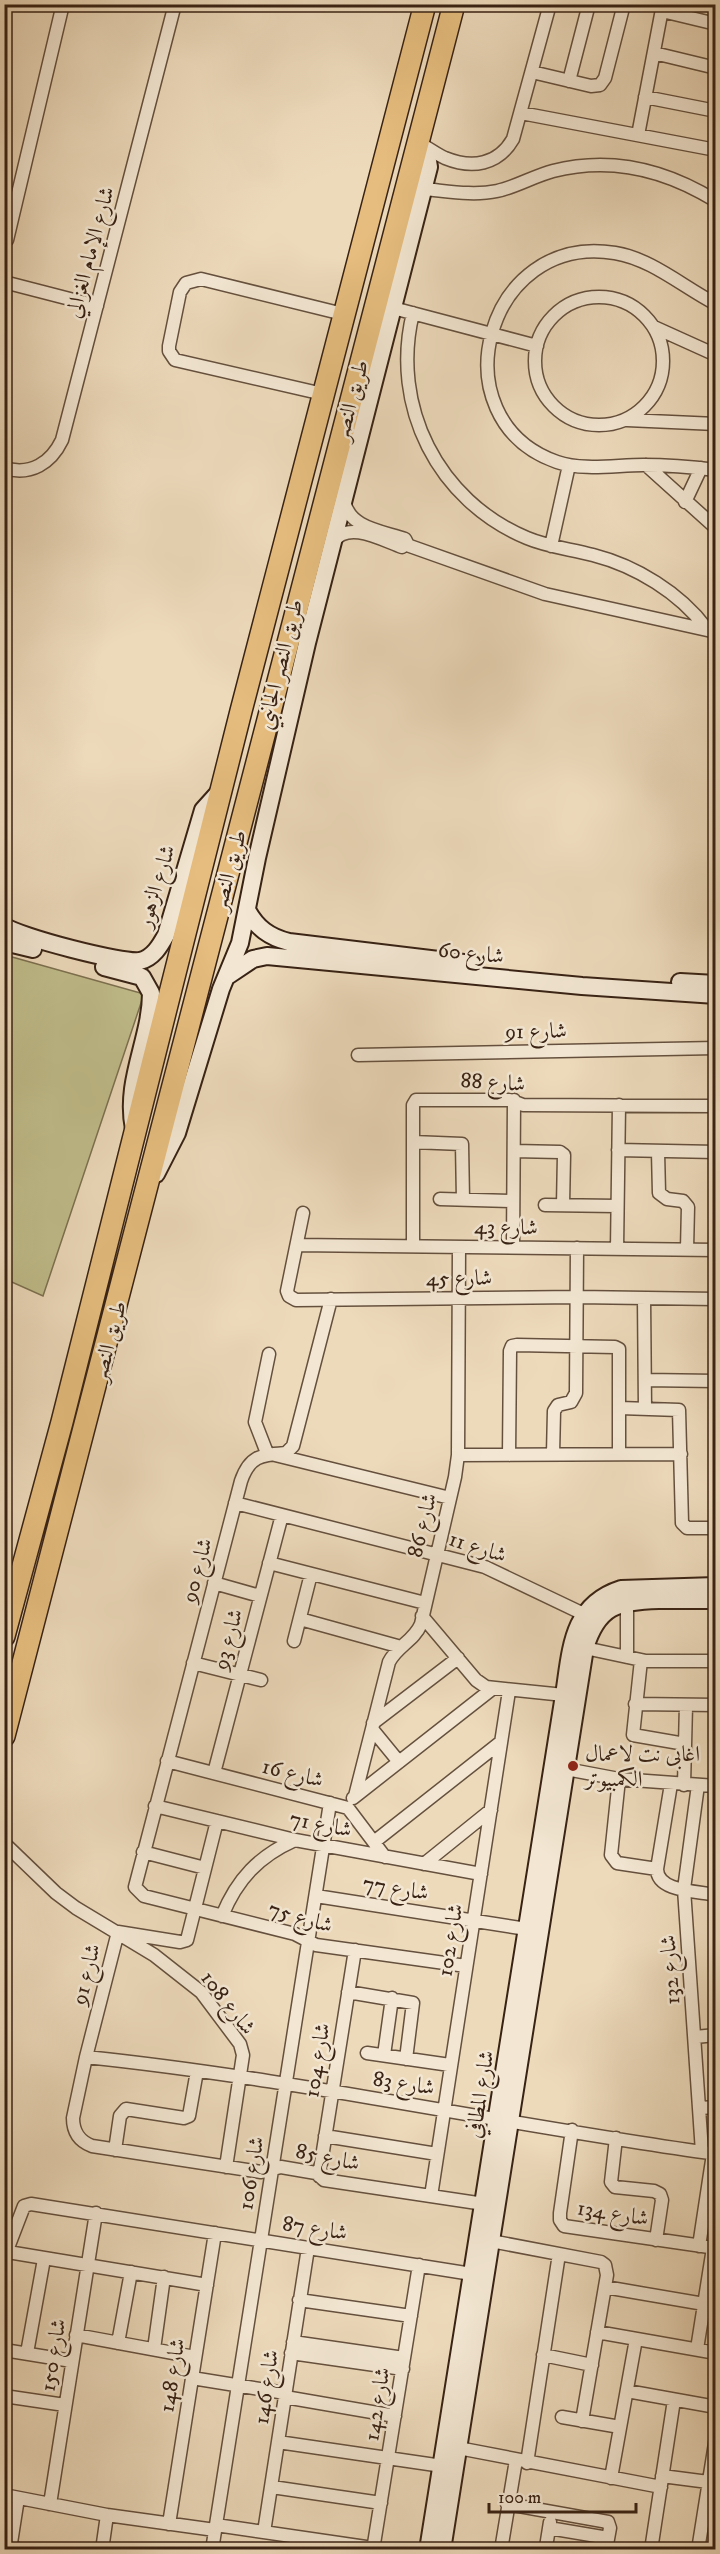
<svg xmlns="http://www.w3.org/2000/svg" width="720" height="2554" viewBox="0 0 720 2554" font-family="'IM FELL DW Pica',Amiri,serif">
	<rect width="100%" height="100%" fill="#eddabb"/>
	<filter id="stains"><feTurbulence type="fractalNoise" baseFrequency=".00333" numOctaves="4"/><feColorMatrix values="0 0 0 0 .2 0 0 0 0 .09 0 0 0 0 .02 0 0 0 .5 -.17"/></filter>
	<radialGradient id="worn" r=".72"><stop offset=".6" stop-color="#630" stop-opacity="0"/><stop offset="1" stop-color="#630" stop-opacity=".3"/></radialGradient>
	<path fill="#c0bd8b" stroke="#7c7050" stroke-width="1.5" d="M 5,955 L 144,994 L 43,1296 L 5,1279 Z"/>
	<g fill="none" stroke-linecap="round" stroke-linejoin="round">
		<g stroke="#65503e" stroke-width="15">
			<path id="street" d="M 662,11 L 716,24
				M 654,53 L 716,68
				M 532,72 L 591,86 L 600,85 L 605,78 L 624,4
				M 569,81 L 589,4
				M 645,97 L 716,111
				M 521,113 L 716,150
				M 638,135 L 663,4
				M 420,144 C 429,148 436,154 445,158 C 472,169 498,165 513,139 L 550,4
				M 423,189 C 447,191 473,196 497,191 C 516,187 534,176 553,171 C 611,156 666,170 716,201
				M 7,240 L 63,4
				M 4,282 L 97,306
				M535 361a64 64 0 1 1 128 0a64 64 0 1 1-128 0Z
				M 716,304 C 683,287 652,259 615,253 C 486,231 435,419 557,462 C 583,471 616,465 643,465 C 667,465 692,467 716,470
				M 393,308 L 537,346
				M 413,313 C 390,406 438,501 527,538 C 548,547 571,549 593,555 C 636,566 680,593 706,628
				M 654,327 L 716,355
				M 323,394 L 175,360 L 169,351 L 169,346 L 180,292 L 186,283 L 201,279 L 343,314
				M 627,420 L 716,424
				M 646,465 L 716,528
				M 4,468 C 31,476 51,463 62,440 L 175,4
				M 685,502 L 701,468
				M 333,542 C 348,520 382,540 402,547 L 407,543 L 405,539 C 382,531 348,528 344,500
				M 407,545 L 545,594 L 716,632
				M 551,546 L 569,465
				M 358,1055 L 716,1048
				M 413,1142 L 462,1144 L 463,1200
				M 618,1150 L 716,1152
				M 514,1151 L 560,1152 L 564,1155 L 563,1205
				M 658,1152 L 659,1193 L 667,1199 L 683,1201 L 688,1207 L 687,1249
				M 440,1199 L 513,1201
				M 545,1205 L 617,1206
				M 303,1213 L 287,1291 L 289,1296 L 296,1300 L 577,1297 L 716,1299
				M 297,1245 L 716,1250
				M 413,1246 L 413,1105 L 416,1100 L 510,1100 L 523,1105 L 716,1106
				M 513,1247 L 514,1100
				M 617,1249 L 619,1105
				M 644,1298 L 645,1409
				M 331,1299 L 293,1446 L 286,1453 C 262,1455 250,1455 241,1481 L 135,1887 L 144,1896 L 295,1934 L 316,1945 L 466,1966
				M 269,1354 L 255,1422 L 267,1453 L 450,1498
				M 645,1380 L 716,1381
				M 620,1408 L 679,1410 L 682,1523 L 687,1528 L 716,1528
				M 553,1454 L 554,1411 L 558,1405 L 571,1402 L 576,1393 L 577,1248
				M 458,1455 L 681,1454
				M 509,1455 L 510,1351 L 512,1346 L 517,1345 L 615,1347 L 619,1349 L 619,1454
				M 235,1503 L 485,1567 L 592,1618
				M 269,1563 L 425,1603
				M 214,1583 L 260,1596
				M 627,1601 L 627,1657
				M 422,1616 L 476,1680 L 486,1687 L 564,1695
				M 300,1619 L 401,1647
				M 294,1641 L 311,1574
				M 585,1648 L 646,1661 L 716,1661
				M 641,1660 L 633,1735 L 685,1744
				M 193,1663 L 261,1680
				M 635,1704 L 716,1705
				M 373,1723 L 458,1658
				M 372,1729 L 399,1762
				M 167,1761 L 348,1808 L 385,1857
				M 566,1769 L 619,1779 L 716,1786
				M 214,1773 L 282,1515
				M 619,1779 L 611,1855 L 617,1863 L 657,1869
				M 671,1784 L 657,1869 C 657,1892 698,1891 716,1895
				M 684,1785 L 686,1705
				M 698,1785 L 684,1889 L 702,2152
				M 355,1796 L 389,1662 C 397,1646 414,1641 421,1624 L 455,1477 L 458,1455 L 459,1247
				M 353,1798 L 492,1689
				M 155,1806 L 295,1840 L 481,1874
				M 217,1821 L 187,1940 L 180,1942 L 118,1932 L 86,2057 L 73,2118 C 73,2132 79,2141 92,2146 L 261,2172 L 281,2167 L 316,2173 L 324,2180 L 484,2204
				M 374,1842 L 501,1742
				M 4,1843 L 56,1893 L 76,1908 L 154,1955 L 201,1992 L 240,2044 L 243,2055 L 226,2167
				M 143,1852 L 205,1868
				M 424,1864 L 491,1810
				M 316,1896 L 533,1930
				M 222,1916 C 237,1879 259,1856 295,1840
				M 348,1992 L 413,2003 L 406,2059
				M 695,2037 L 716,2035
				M 367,2053 L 450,2065
				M 384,2055 L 392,1998
				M 86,2057 C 297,2079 505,2125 716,2154
				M 700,2108 L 716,2107
				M 572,2130 L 560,2213 L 560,2220 L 564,2226 L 716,2248
				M 325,2136 L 437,2154
				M 616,2138 L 611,2182 L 615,2187 L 654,2191 L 660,2194 L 662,2200 L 656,2240
				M 115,2150 L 120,2116 L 126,2109 L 184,2118 L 189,2116 L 197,2071
				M 319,2176 L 355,1950
				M 431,2196 L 509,1691
				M 491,2241 L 601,2262 L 605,2265 L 607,2275 L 582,2421
				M 699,2246 L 713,2154
				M 8,2252 L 207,2285
				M 4,2258 L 24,2206 L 31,2204 L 478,2275
				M 605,2287 L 704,2304
				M 299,2300 L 411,2316
				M 597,2332 L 716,2353
				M 76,2335 L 195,2357
				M 293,2342 L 404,2358
				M 118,2343 L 131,2272
				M 154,2349 L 164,2277
				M 697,2349 L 713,2248
				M 4,2350 L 72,2361
				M 27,2353 L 44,2259
				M 291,2353 L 403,2369
				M 543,2355 L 592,2365
				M 192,2378 L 285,2393
				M 627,2391 L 716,2407
				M 4,2396 L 65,2405
				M 285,2397 L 395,2416
				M 562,2417 L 620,2427
				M 278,2442 L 449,2467
				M 453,2447 L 661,2487
				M 527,2463 L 559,2254
				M 662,2476 L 716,2483
				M 611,2478 L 636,2339
				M 272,2487 L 381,2503
				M 4,2495 L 107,2515 L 215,2530
				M 18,2498 L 11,2543 L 15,2548 L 20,2550
				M 50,2504 L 96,2213
				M 507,2504 L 608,2522 L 610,2528 L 606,2550
				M 169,2524 L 215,2233
				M 216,2525 L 373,2548
				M 549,2528 L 608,2538
				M 264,2532 L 308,2248
				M 546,2547 L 550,2522
				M 102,2550 L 107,2515
				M 212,2550 L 330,1803
				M 373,2550 L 419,2265
				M 501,2550 L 516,2460
				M 651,2550 L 674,2400
				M 698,2550 L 716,2437"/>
		</g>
		<g stroke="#382214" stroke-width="20">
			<path id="secondary" d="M 247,910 C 257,928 269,937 289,942 L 472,964
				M 4,926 C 19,937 123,964 140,961 C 153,958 160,946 166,935 L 203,810 L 221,790
				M 4,942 L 33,949
				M 104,967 L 142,977 L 151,993 C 151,1039 124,1081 134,1129
				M 229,975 L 253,959 L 267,956 L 582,986 L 716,995
				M 680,982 L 716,984
				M 156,1174 L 177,1133 L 221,989 L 240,943 L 257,858 L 307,643 L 429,167 L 427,155 L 418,144
				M 428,2550 L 564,1695 C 571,1650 571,1605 621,1589 L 716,1586
				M 442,2550 L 585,1648 C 598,1606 617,1601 659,1600 C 678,1600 697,1600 716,1600"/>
		</g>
		<g stroke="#382214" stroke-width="24">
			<path id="highway" d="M 4,1636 L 62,1422 L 241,711 L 425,4
				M 4,1736 L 454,4"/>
		</g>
		<use href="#street" stroke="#f3e7d3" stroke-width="12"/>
		<use href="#secondary" stroke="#f3e7d3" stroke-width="16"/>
		<use href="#highway" stroke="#e6bd7e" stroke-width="21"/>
	</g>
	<circle fill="#8f2418" stroke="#f3e7d3" stroke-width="2" cx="573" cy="1766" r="6"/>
	<g text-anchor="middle" stroke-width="5" stroke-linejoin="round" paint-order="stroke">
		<g font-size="22" fill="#382214" stroke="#f3e7d3">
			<text transform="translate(89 252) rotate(-75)" y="8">شارع الإمام الغزالي</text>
			<text transform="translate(350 400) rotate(-75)" y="8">طريق النصر</text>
			<text transform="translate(279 664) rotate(-76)" y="8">طريق النصر الجانبي</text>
			<text transform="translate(228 870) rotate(-75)" y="8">طريق النصر</text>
			<text transform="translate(155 886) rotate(-73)" y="8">شارع الزهور</text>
			<text transform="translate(471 952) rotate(6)" y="8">شارع 60</text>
			<text transform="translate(536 1030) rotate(-1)" y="8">شارع 91</text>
			<text transform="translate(493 1081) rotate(4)" y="8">شارع 88</text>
			<text transform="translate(506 1226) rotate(1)" y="8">شارع 43</text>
			<text transform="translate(459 1277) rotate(-1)" y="8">شارع 45</text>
			<text transform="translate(108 1341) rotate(-75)" y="8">طريق النصر</text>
			<text transform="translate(421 1525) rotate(-76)" y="8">شارع 86</text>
			<text transform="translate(478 1546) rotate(18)" y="8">شارع 11</text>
			<text transform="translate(196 1570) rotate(-75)" y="8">شارع 90</text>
			<text transform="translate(227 1639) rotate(-75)" y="8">شارع 93</text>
			<text transform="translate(293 1772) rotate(14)" y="8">شارع 16</text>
			<text transform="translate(321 1823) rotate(11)" y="8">شارع 71</text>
			<text transform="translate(396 1887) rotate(9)" y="8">شارع 77</text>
			<text transform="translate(301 1916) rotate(16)" y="8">شارع 75</text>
			<text transform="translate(449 1940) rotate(-81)" y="8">شارع 102</text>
			<text transform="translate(669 1970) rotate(-94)" y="8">شارع 132</text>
			<text transform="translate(85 1974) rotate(-76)" y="8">شارع 91</text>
			<text transform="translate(229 2002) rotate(52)" y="8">شارع 108</text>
			<text transform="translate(316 2060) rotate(-81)" y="8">شارع 104</text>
			<text transform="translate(404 2082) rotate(9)" y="8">شارع 83</text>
			<text transform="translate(479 2094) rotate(-81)" y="8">شارع المطافي</text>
			<text transform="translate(328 2156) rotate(12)" y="8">شارع 85</text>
			<text transform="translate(250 2173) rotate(-81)" y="8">شارع 106</text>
			<text transform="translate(613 2212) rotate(9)" y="8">شارع 134</text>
			<text transform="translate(315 2227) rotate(9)" y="8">شارع 87</text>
			<text transform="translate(52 2355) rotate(-81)" y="8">شارع 150</text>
			<text transform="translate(171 2375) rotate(-81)" y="8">شارع 148</text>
			<text transform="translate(265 2387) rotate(-82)" y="8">شارع 146</text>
			<text transform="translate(376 2404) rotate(-81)" y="8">شارع 142</text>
		</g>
		<g font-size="22" fill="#382214" stroke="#f3e7d3" text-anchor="start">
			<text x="585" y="1761">اغابى نت لاعمال<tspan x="585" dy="25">الكمبيوتر</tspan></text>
		</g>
	</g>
	<rect width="720" height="2554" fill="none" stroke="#eddabb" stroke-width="24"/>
	<rect x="6" y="6" width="708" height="2542" fill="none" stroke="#382214" stroke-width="3"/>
	<rect x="12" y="12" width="696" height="2530" fill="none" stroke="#382214" stroke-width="1.5"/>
	<path d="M489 2503v9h147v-9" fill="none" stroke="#382214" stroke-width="3"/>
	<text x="498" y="2503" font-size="18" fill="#382214" stroke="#f3e7d3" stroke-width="4.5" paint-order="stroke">100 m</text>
	<rect width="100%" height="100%" filter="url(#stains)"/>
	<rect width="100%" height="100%" fill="url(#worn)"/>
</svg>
